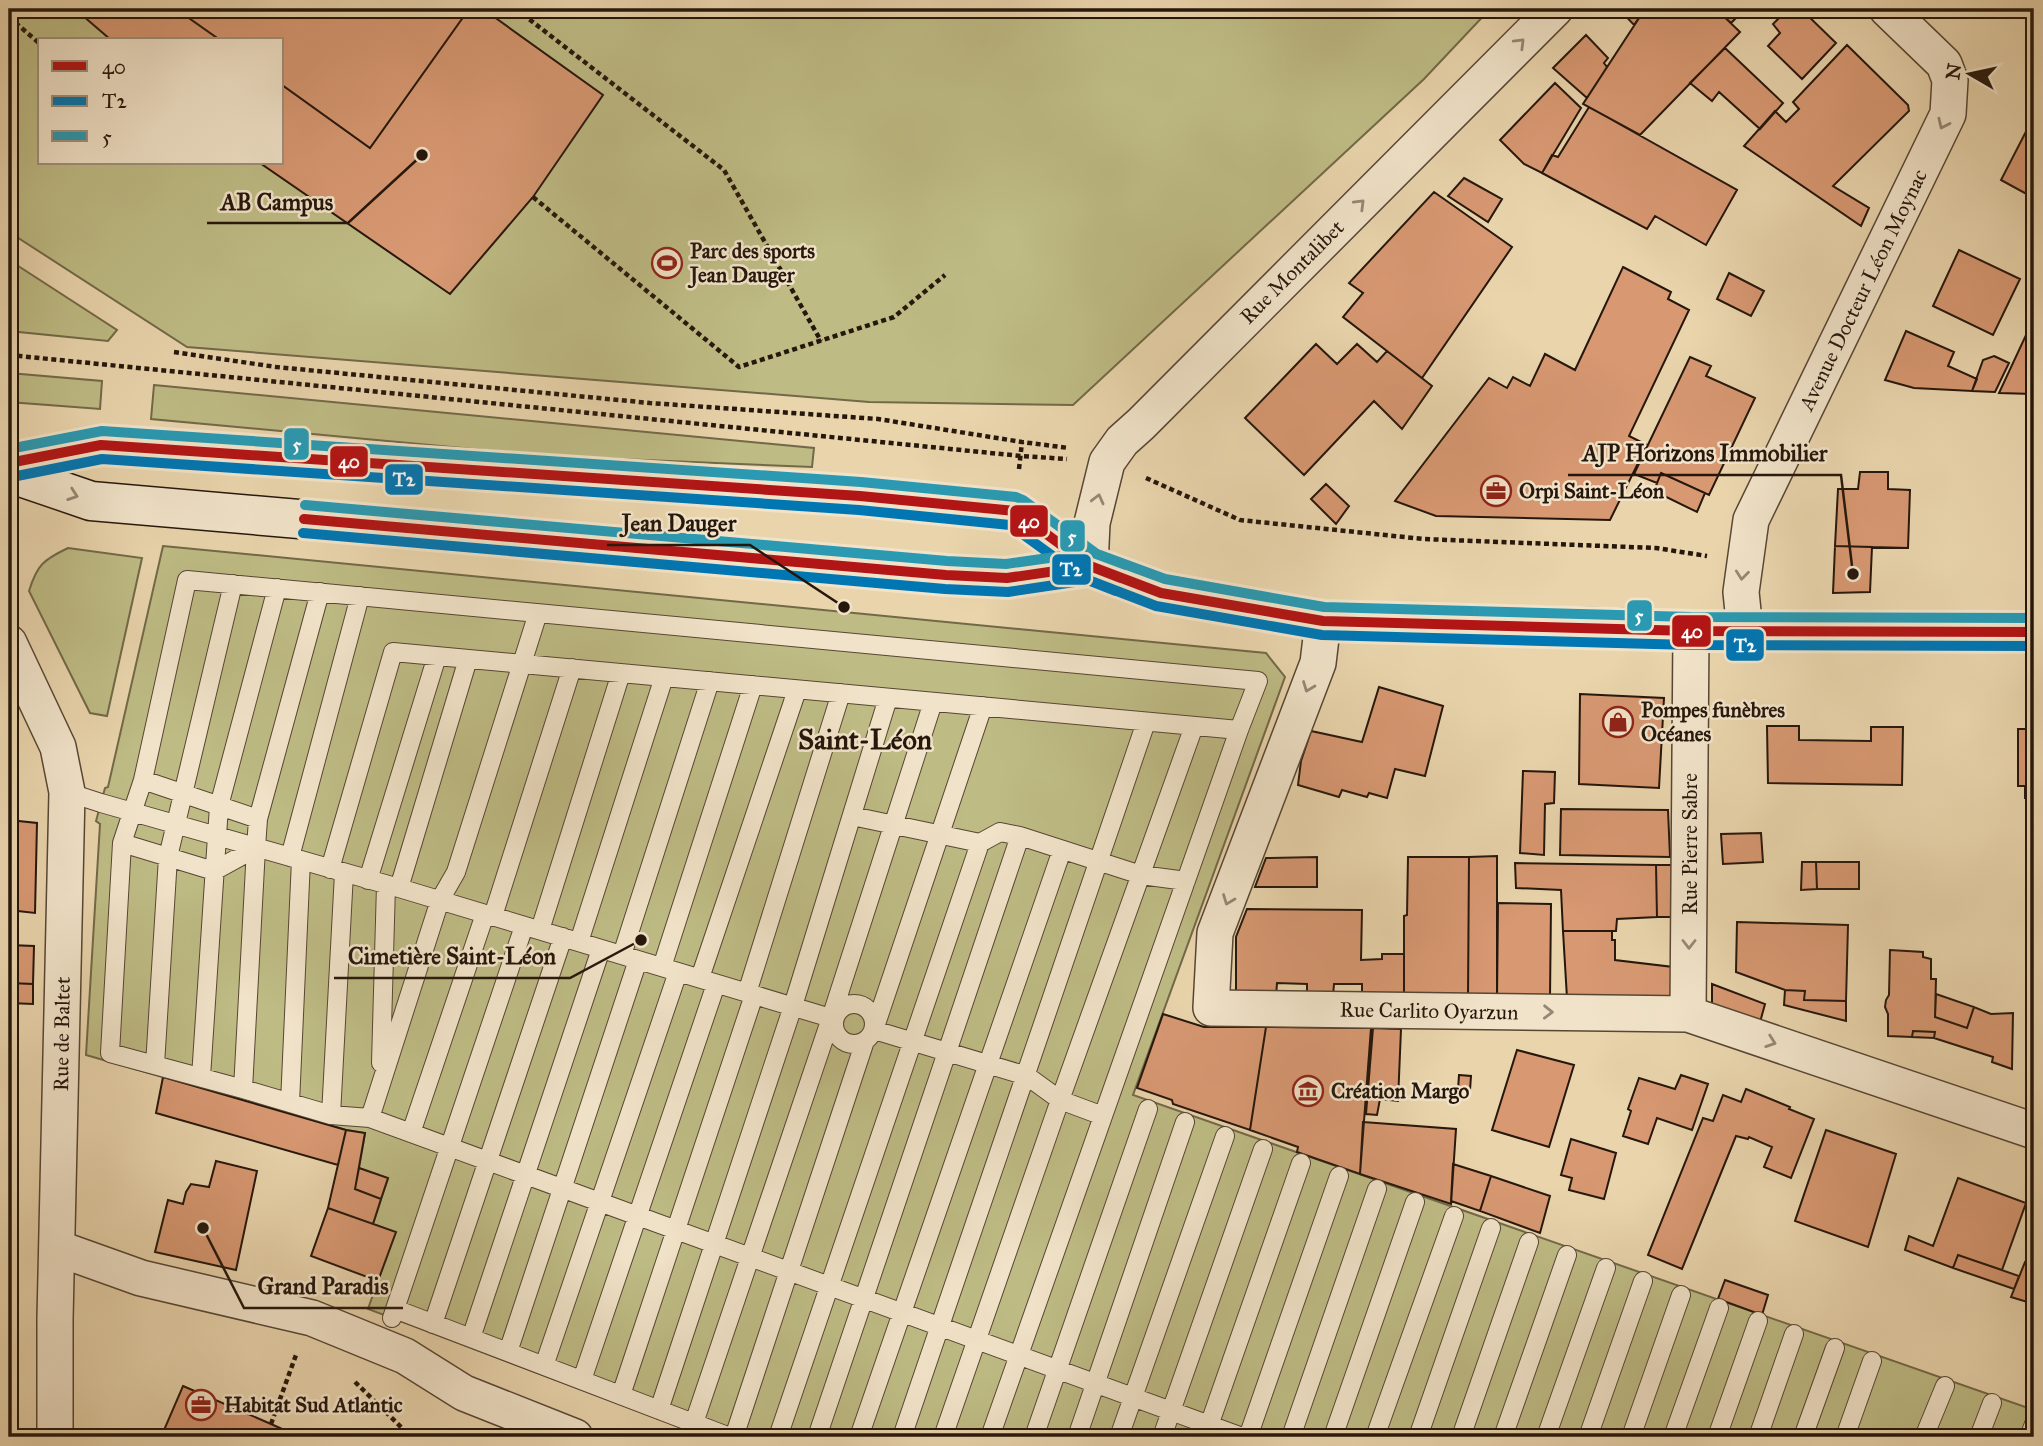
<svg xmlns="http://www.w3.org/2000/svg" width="2043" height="1446" viewBox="0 0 2043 1446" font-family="'IM FELL Great Primer',serif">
	<rect width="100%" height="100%" fill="#e9d4ac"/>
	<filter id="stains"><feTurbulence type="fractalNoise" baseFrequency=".00286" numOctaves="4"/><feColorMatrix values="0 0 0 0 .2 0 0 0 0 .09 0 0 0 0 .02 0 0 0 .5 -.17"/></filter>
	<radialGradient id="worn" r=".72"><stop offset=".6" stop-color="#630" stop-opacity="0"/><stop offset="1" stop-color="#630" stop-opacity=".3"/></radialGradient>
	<path fill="#bebb84" stroke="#726948" stroke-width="2" fill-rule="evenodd" d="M 9,9 L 1490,9 L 1424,79 L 1073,405 L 869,402 L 187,347 L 9,232 ZM 40,40 L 282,40 L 282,163 L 40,163 Z
		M 9,260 L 117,330 L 108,341 L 9,331 Z
		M 9,373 L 102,381 L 100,409 L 9,402 Z
		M 154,385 L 814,448 L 812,467 L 548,456 L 151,419 Z
		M 163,546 L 1266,653 L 1285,677 L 1133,1095 L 2034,1410 L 2034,1437 L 707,1437 L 368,1309 L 395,1232 L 373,1224 L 388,1178 L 359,1168 L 365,1133 L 346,1130 L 86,1055 L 100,824 L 96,821 L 105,788 L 108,787 Z
		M 68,548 L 142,558 L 107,716 L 90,713 L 29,591 C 37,565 43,560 68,548 Z"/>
	<path fill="#d79872" stroke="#26170c" stroke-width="2" d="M 75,9 L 176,9 L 220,40 L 111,40 Z
		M 176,9 L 469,9 L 370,148 L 282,85 L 282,40 L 220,40 Z
		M 469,9 L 483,9 L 603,95 L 533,197 L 450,294 L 260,163 L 282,163 L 282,85 L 370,148 Z
		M 1619,9 L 1645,9 L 1634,25 Z
		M 1645,9 L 1716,9 L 1740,32 L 1640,135 L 1583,104 Z
		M 1716,9 L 1745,9 L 1731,23 Z
		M 1788,9 L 1801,9 L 1836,43 L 1802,79 L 1768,46 L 1780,33 L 1773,24 Z
		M 1586,35 L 1608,58 L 1604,63 L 1607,67 L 1587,98 L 1553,68 Z
		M 1847,45 L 1908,105 L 1909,111 L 1833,186 L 1869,208 L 1861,226 L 1744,146 L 1775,111 L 1786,122 L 1799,109 L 1793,102 Z
		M 1725,48 L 1783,103 L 1760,129 L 1719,92 L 1712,101 L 1690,83 Z
		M 1555,83 L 1581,108 L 1542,173 L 1524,164 L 1500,140 Z
		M 1589,107 L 1737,190 L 1706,245 L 1655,216 L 1647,229 L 1542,173 L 1552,155 L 1558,157 Z
		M 2034,116 L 2034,198 L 2001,180 Z
		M 1464,178 L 1502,199 L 1488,222 L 1448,196 Z
		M 1434,192 L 1512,247 L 1422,378 L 1343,317 L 1363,293 L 1349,283 Z
		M 1959,250 L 2020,279 L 1993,335 L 1933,306 Z
		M 1623,267 L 1671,292 L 1668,299 L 1689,310 L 1629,436 L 1647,445 L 1610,520 L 1436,516 L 1395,501 L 1489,378 L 1507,388 L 1513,377 L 1530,386 L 1545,354 L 1575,370 Z
		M 1729,273 L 1764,291 L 1751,316 L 1717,299 Z
		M 2034,318 L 2034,394 L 1999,393 Z
		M 1906,331 L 1954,352 L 1948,366 L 1977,379 L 1972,391 L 1914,388 L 1885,380 Z
		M 1316,344 L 1337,364 L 1357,344 L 1377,362 L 1387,351 L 1432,386 L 1402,429 L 1374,401 L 1304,475 L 1245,418 Z
		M 1994,356 L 2009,363 L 1995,392 L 1972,391 L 1983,360 Z
		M 1690,357 L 1711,366 L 1706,376 L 1755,398 L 1709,495 L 1661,473 L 1657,483 L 1634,474 Z
		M 1860,472 L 1888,472 L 1888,489 L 1910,490 L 1908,548 L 1835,546 L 1838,489 L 1858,489 Z
		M 1661,473 L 1705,493 L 1697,512 L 1654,491 Z
		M 1326,484 L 1349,506 L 1336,524 L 1311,499 Z
		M 1835,546 L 1872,547 L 1870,592 L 1833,593 Z
		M 1379,687 L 1443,706 L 1425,776 L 1395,769 L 1387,798 L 1369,793 L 1367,797 L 1342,790 L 1339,797 L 1298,785 L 1301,761 L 1311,731 L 1362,742 Z
		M 1580,694 L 1664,698 L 1659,788 L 1579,784 Z
		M 1767,726 L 1799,726 L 1799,740 L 1871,741 L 1871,727 L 1903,727 L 1902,785 L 1768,783 Z
		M 2018,729 L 2034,729 L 2034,798 L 2025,798 L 2025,786 L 2018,786 Z
		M 1523,771 L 1555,772 L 1554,803 L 1545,804 L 1544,855 L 1520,853 Z
		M 1561,809 L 1668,810 L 1670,857 L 1560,855 Z
		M 9,820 L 37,823 L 35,913 L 9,910 Z
		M 1761,833 L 1763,862 L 1723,864 L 1721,834 Z
		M 1497,856 L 1497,997 L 1468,997 L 1469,857 Z
		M 1317,857 L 1317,887 L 1255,887 L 1266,858 Z
		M 1408,857 L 1469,857 L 1468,997 L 1404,997 L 1404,916 L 1407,915 Z
		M 1802,862 L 1816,862 L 1817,889 L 1801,890 Z
		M 1816,862 L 1859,862 L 1859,889 L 1817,889 Z
		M 1515,863 L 1656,865 L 1657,917 L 1617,919 L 1616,931 L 1563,931 L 1561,890 L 1516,888 Z
		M 1656,865 L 1673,865 L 1673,917 L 1657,917 Z
		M 1498,903 L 1551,904 L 1550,998 L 1497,997 Z
		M 1247,909 L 1362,910 L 1361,960 L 1382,959 L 1382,954 L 1404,954 L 1404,997 L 1362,996 L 1362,984 L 1334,984 L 1333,996 L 1307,997 L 1307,984 L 1277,983 L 1276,997 L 1236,996 L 1236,937 Z
		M 1737,922 L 1848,925 L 1846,1001 L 1804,1000 L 1805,991 L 1785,990 L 1736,972 Z
		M 1563,931 L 1612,931 L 1612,940 L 1615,940 L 1615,960 L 1673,967 L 1673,998 L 1567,998 Z
		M 9,945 L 34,946 L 33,984 L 9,983 Z
		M 1890,950 L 1923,952 L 1923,957 L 1931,959 L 1931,979 L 1936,979 L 1935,1017 L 1967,1028 L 1974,1007 L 1991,1014 L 2013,1013 L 2012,1069 L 1992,1062 L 1993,1057 L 1934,1038 L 1935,1032 L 1913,1031 L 1912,1037 L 1888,1036 L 1888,1014 L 1885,1007 L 1886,1000 L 1889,995 Z
		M 9,983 L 33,984 L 33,1004 L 9,1003 Z
		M 1712,984 L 1765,1004 L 1759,1026 L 1712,1008 Z
		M 1785,990 L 1805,991 L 1804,1000 L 1846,1001 L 1846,1021 L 1784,1005 Z
		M 1936,994 L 1974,1007 L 1967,1028 L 1935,1017 Z
		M 1163,1014 L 1204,1027 L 1266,1027 L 1250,1130 L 1173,1104 L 1172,1100 L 1137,1088 Z
		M 1266,1027 L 1371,1028 L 1360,1174 L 1297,1152 L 1298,1147 L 1250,1130 Z
		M 1373,1028 L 1401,1029 L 1398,1101 L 1380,1099 L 1377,1115 L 1366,1114 Z
		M 1913,1031 L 1935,1032 L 1934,1038 L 1912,1037 Z
		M 1517,1050 L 1574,1065 L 1549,1147 L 1492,1130 Z
		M 1459,1075 L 1471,1076 L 1470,1090 L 1458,1090 Z
		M 1681,1075 L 1708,1084 L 1692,1130 L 1657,1118 L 1648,1144 L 1623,1136 L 1631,1111 L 1628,1109 L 1639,1078 L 1675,1089 Z
		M 163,1077 L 346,1130 L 338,1165 L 156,1113 Z
		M 1746,1089 L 1790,1107 L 1789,1109 L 1814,1119 L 1791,1178 L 1764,1167 L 1772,1147 L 1749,1137 L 1748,1139 L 1736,1136 L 1682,1269 L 1648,1255 L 1703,1118 L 1713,1121 L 1723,1095 L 1741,1102 Z
		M 1363,1122 L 1456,1129 L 1451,1204 L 1360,1174 Z
		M 346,1130 L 365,1133 L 355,1189 L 381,1199 L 373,1224 L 328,1208 Z
		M 1826,1130 L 1896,1154 L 1868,1247 L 1795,1221 Z
		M 1571,1139 L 1616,1153 L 1604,1199 L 1569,1190 L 1572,1178 L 1561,1175 Z
		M 216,1161 L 257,1171 L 236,1270 L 155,1252 L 168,1200 L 183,1204 L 186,1192 L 191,1184 L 209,1187 Z
		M 1453,1164 L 1491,1176 L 1480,1211 L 1451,1201 Z
		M 359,1168 L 388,1178 L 381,1199 L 355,1189 Z
		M 1491,1176 L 1550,1196 L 1540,1233 L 1480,1211 Z
		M 1958,1178 L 2026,1203 L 2002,1270 L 1958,1255 L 1953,1268 L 1905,1250 L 1909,1236 L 1933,1246 Z
		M 328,1208 L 396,1232 L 378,1281 L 311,1256 Z
		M 1958,1255 L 2019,1276 L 2014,1289 L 1953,1268 Z
		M 2025,1262 L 2034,1266 L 2034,1304 L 2011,1297 Z
		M 1725,1280 L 1768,1295 L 1762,1315 L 1718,1299 Z
		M 183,1386 L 271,1424 L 300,1437 L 161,1437 Z"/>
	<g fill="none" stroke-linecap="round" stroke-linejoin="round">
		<g stroke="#574634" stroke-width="20">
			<path id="lane" d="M 320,592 L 258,819 L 143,780 L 187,580 L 1258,681 L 1239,730
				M 983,706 L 874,1030 L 1027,1076 L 1060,1100 L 1103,1116
				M 67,792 L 101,803 L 399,888 L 834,1019
				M 122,843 L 143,780
				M 980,843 L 1000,832 L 1020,836
				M 256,848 L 214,871 L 122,843 L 110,1053 L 243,1089 L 256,848 L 258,819
				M 290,857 L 360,596
				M 330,869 L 393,652 L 1239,730 L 990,1437
				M 368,880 L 437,656
				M 399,888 L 468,659
				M 493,916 L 572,668
				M 540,930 L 621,673
				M 579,942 L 664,677
				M 622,955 L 710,681
				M 662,967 L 753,685
				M 700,978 L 797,690
				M 747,993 L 841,693
				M834 1024a20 20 0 1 1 40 0a20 20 0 1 1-40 0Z
				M 381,1063 L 386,885
				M 155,1065 L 168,857 L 233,584
				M 201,1077 L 219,806 L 277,588
				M 243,1089 L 331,1115 L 370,1118 L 1242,1437
				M 290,1103 L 301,860
				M 331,1115 L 344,873
				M 370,1118 L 440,900 L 456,872 L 538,613
				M 411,1133 L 485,914
				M 395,1309 L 730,1437
				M 392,1318 L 524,926
				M 433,1324 L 563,937
				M 471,1338 L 601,949
				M 508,1352 L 638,960
				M 544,1366 L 678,972
				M 582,1380 L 716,984
				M 621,1395 L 754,995
				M 659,1410 L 793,1006 L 888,698
				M 694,1423 L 831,1018 L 933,702
				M 734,1437 L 865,1041
				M 778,1437 L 980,843 L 852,816
				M 817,1437 L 1020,836 L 1141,875 L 1186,881
				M 859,1437 L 1062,850
				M 902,1437 L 1146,722
				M 943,1437 L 1060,1100 L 1194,726
				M 1034,1437 L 1148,1109
				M 1077,1437 L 1185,1122
				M 1119,1437 L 1225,1136
				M 1162,1437 L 1263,1149
				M 1205,1437 L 1301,1163
				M 1248,1437 L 1339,1176
				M 1291,1437 L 1377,1189
				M 1333,1437 L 1415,1202
				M 1375,1437 L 1454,1216
				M 1418,1437 L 1491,1228
				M 1461,1437 L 1529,1242
				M 1503,1437 L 1567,1255
				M 1546,1437 L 1606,1268
				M 1588,1437 L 1643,1281
				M 1631,1437 L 1681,1295
				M 1673,1437 L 1719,1308
				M 1717,1437 L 1758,1321
				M 1758,1437 L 1794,1334
				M 1803,1437 L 1835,1348
				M 1845,1437 L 1872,1361
				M 1924,1437 L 1945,1386
				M 1979,1437 L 1992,1403
				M 2029,1437 L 2034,1424"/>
		</g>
		<g stroke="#574634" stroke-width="38">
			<path id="street" d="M 1090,566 L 1092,523 L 1107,462 L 1122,441 L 1141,424 L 1555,9
				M 1323,621 L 1318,663 L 1215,933 L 1211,1008 L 1688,1014 L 2034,1131
				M 1745,631 L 1741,592 L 1751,520 L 1948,114 L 1950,80 L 1944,64 L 1887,9
				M 9,643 L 58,747 L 67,792 L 55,1319 L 55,1437
				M 1688,1014 L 1691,631
				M 57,1248 L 141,1278 L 312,1318 L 405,1356 L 464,1393 L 575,1437"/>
		</g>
		<g stroke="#26170c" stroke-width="41">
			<path id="secondary" d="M 9,463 L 101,445 L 860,496 L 1015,511 L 1090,566 L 1161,593 L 1323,621 L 1623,628 L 1691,631 L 2034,632
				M 9,473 L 91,501 L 946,575 L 1007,578 L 1090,566"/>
		</g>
		<path stroke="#26170c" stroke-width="4.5" stroke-dasharray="5 3.5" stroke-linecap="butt" d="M 516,9 L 724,170 L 821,341
			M 9,17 L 40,44
			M 106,40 L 109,38
			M 533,197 L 739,367 L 894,317 L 945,275
			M 174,352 L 276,367 L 650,403 L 878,419 L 1022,442 L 1069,448
			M 9,355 L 1021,456 L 1067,459
			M 1019,469 L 1022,442
			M 1146,478 L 1240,520 L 1423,539 L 1656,548 L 1707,556
			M 355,1382 L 402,1428 L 400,1437
			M 271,1424 L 296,1355"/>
		<use href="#lane" stroke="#f1e3c9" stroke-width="18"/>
		<use href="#street" stroke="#f1e3c9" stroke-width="35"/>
		<use href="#secondary" stroke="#f1e3c9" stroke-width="38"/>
		<g stroke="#f1e3c9" stroke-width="16">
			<path id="bus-1" d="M 9,463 L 101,445 L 860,496 L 1015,511 L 1090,566 L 1161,593 L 1323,621 L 1691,631 L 2034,632
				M 304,519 L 946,575 L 1007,578 L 1090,566 L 1121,578"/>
		</g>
		<g stroke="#f1e3c9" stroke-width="16">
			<path id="bus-2" d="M 12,477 L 102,459 L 859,510 L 1010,525 L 1083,578 L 1156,606 L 1322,635 L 1691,645 L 2034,646
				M 303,533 L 945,589 L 1008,592 L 1088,580 L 1116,591"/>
		</g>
		<g stroke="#f1e3c9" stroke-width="16">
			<path id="bus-3" d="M 9,449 L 102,431 L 861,482 L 1016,497 L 1023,500 L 1097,554 L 1165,579 L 1324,607 L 1691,617 L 2034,618
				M 305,505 L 947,561 L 1006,564 L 1091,552 L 1126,565"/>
		</g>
		<use href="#bus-1" stroke="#b21515" stroke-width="10"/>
		<use href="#bus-2" stroke="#0076b3" stroke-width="10"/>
		<use href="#bus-3" stroke="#2a99b1" stroke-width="10"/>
	</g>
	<defs><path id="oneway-chevron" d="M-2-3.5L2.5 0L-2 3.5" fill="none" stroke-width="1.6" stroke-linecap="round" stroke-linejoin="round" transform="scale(1.75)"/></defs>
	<g stroke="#968774">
		<use href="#oneway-chevron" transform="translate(1520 43) rotate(-45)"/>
		<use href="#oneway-chevron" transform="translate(1943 124) rotate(115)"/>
		<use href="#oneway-chevron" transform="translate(1360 204) rotate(-45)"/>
		<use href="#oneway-chevron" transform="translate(73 495) rotate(19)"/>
		<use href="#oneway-chevron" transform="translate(1098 499) rotate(-76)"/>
		<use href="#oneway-chevron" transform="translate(1742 575) rotate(96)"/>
		<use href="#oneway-chevron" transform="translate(1308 687) rotate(111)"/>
		<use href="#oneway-chevron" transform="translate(1228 900) rotate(111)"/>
		<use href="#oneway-chevron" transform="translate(1689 944) rotate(90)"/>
		<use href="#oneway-chevron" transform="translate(1548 1012) rotate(1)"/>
		<use href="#oneway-chevron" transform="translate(1771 1042) rotate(19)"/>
	</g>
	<defs>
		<g id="stadium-ring" transform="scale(1.575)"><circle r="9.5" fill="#f1e3c9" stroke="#8f2418" stroke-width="1.5"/><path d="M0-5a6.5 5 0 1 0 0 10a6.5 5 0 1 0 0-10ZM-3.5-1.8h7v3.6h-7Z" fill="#8f2418"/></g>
		<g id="office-ring" transform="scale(1.575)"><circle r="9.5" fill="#f1e3c9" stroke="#8f2418" stroke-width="1.5"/><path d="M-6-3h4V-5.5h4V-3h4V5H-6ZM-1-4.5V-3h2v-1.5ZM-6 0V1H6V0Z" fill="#8f2418"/></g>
		<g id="shop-ring" transform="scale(1.575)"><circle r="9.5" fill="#f1e3c9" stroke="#8f2418" stroke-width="1.5"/><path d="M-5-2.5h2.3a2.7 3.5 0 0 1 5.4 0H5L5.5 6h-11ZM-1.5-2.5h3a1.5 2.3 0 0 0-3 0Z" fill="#8f2418"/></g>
		<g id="museum-ring" transform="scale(1.575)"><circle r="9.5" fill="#f1e3c9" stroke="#8f2418" stroke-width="1.5"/><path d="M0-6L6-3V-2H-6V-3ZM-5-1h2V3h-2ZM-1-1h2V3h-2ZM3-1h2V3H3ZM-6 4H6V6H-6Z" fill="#8f2418"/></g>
	</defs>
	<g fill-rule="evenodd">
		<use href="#stadium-ring" x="667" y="263"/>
		<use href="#office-ring" x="1496" y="491"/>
		<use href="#shop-ring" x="1618" y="722"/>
		<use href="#museum-ring" x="1308" y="1091"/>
		<use href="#office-ring" x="201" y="1405"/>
	</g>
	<g text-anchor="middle" stroke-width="5" stroke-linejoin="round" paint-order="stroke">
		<g font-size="21" font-weight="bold" fill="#26170c" stroke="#f1e3c9" text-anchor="start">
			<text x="690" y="258">Parc des sports<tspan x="690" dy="24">Jean Dauger</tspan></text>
			<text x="1519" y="498">Orpi Saint-Léon</text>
			<text x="1641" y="717">Pompes funèbres<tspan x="1641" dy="24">Océanes</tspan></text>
			<text x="1331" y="1098">Création Margo</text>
			<text x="224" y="1412">Habitat Sud Atlantic</text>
		</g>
		<g font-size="21" fill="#26170c" stroke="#f1e3c9">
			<text transform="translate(1292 272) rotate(-45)" y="7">Rue Montalibet</text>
			<text transform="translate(1863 290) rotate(-64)" y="7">Avenue Docteur Léon Moynac</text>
			<text transform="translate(1690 844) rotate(-90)" y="7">Rue Pierre Sabre</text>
			<text transform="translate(1429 1011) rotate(1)" y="7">Rue Carlito Oyarzun</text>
			<text transform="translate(62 1034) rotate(-89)" y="7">Rue de Baltet</text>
		</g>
		<g font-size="28" font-weight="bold" fill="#26170c" stroke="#f1e3c9">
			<text x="865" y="749">Saint-Léon</text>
		</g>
	</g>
	<path fill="none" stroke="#26170c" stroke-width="2.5" d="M422 155L348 223H207M1853 574L1841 475H1568M844 607L750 545H607M641 940L570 978H334M203 1228L244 1308H403"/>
	<g fill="#26170c" stroke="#f1e3c9" stroke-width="2.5">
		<circle cx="422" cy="155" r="7"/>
		<circle cx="1853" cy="574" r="7"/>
		<circle cx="844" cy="607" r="7"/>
		<circle cx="641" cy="940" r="7"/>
		<circle cx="203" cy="1228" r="7"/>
	</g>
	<g font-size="23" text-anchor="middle" font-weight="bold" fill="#26170c" stroke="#f1e3c9" stroke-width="5" stroke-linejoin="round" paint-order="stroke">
		<text x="277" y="210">AB Campus</text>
		<text x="1705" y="461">AJP Horizons Immobilier</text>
		<text x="679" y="531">Jean Dauger</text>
		<text x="452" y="964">Cimetière Saint-Léon</text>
		<text x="323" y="1294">Grand Paradis</text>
	</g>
	<g stroke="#f1e3c9" stroke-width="2.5">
		<rect x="283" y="427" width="27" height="34" rx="7" fill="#2a99b1"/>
		<rect x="329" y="445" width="40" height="33" rx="7" fill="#b21515"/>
		<rect x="384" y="463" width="40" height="33" rx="7" fill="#0076b3"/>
		<rect x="1009" y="504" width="40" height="34" rx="7" fill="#b21515"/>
		<rect x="1059" y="519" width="27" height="34" rx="7" fill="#2a99b1"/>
		<rect x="1051" y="553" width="41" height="33" rx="7" fill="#0076b3"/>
		<rect x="1626" y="599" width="27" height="33" rx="7" fill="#2a99b1"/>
		<rect x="1671" y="614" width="41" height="34" rx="7" fill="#b21515"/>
		<rect x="1725" y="628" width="40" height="34" rx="7" fill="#0076b3"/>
	</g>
	<g font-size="19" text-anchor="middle" font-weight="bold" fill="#fff">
		<text x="297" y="451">5</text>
		<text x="349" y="468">40</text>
		<text x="404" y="486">T2</text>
		<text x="1029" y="528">40</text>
		<text x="1072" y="543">5</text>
		<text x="1071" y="576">T2</text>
		<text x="1639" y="622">5</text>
		<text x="1692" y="638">40</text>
		<text x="1745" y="652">T2</text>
	</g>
	<rect width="2043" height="1446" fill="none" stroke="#e9d4ac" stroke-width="35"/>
	<rect x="10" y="10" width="2022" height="1425" fill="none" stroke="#26170c" stroke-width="3.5"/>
	<rect x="18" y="18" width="2008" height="1411" fill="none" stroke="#26170c" stroke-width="2"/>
	<rect x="38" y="38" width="245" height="126" fill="#f1e3c9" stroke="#a0917d" stroke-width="2"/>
	<rect x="52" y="61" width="35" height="10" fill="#b21515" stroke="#a0917d" stroke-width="2"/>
	<text x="102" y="74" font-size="21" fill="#26170c">40</text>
	<rect x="52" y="96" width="35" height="10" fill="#0076b3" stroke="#a0917d" stroke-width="2"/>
	<text x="102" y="108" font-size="21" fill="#26170c">T2</text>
	<rect x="52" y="131" width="35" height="10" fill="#2a99b1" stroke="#a0917d" stroke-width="2"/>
	<text x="102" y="144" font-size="21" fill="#26170c">5</text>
	<g transform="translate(1970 74) rotate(279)" stroke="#f1e3c9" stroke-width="5" paint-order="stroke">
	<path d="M0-5L12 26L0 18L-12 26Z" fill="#26170c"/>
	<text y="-10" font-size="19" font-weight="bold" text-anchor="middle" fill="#26170c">N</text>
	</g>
	<rect width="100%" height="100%" filter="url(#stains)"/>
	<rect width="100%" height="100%" fill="url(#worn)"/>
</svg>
